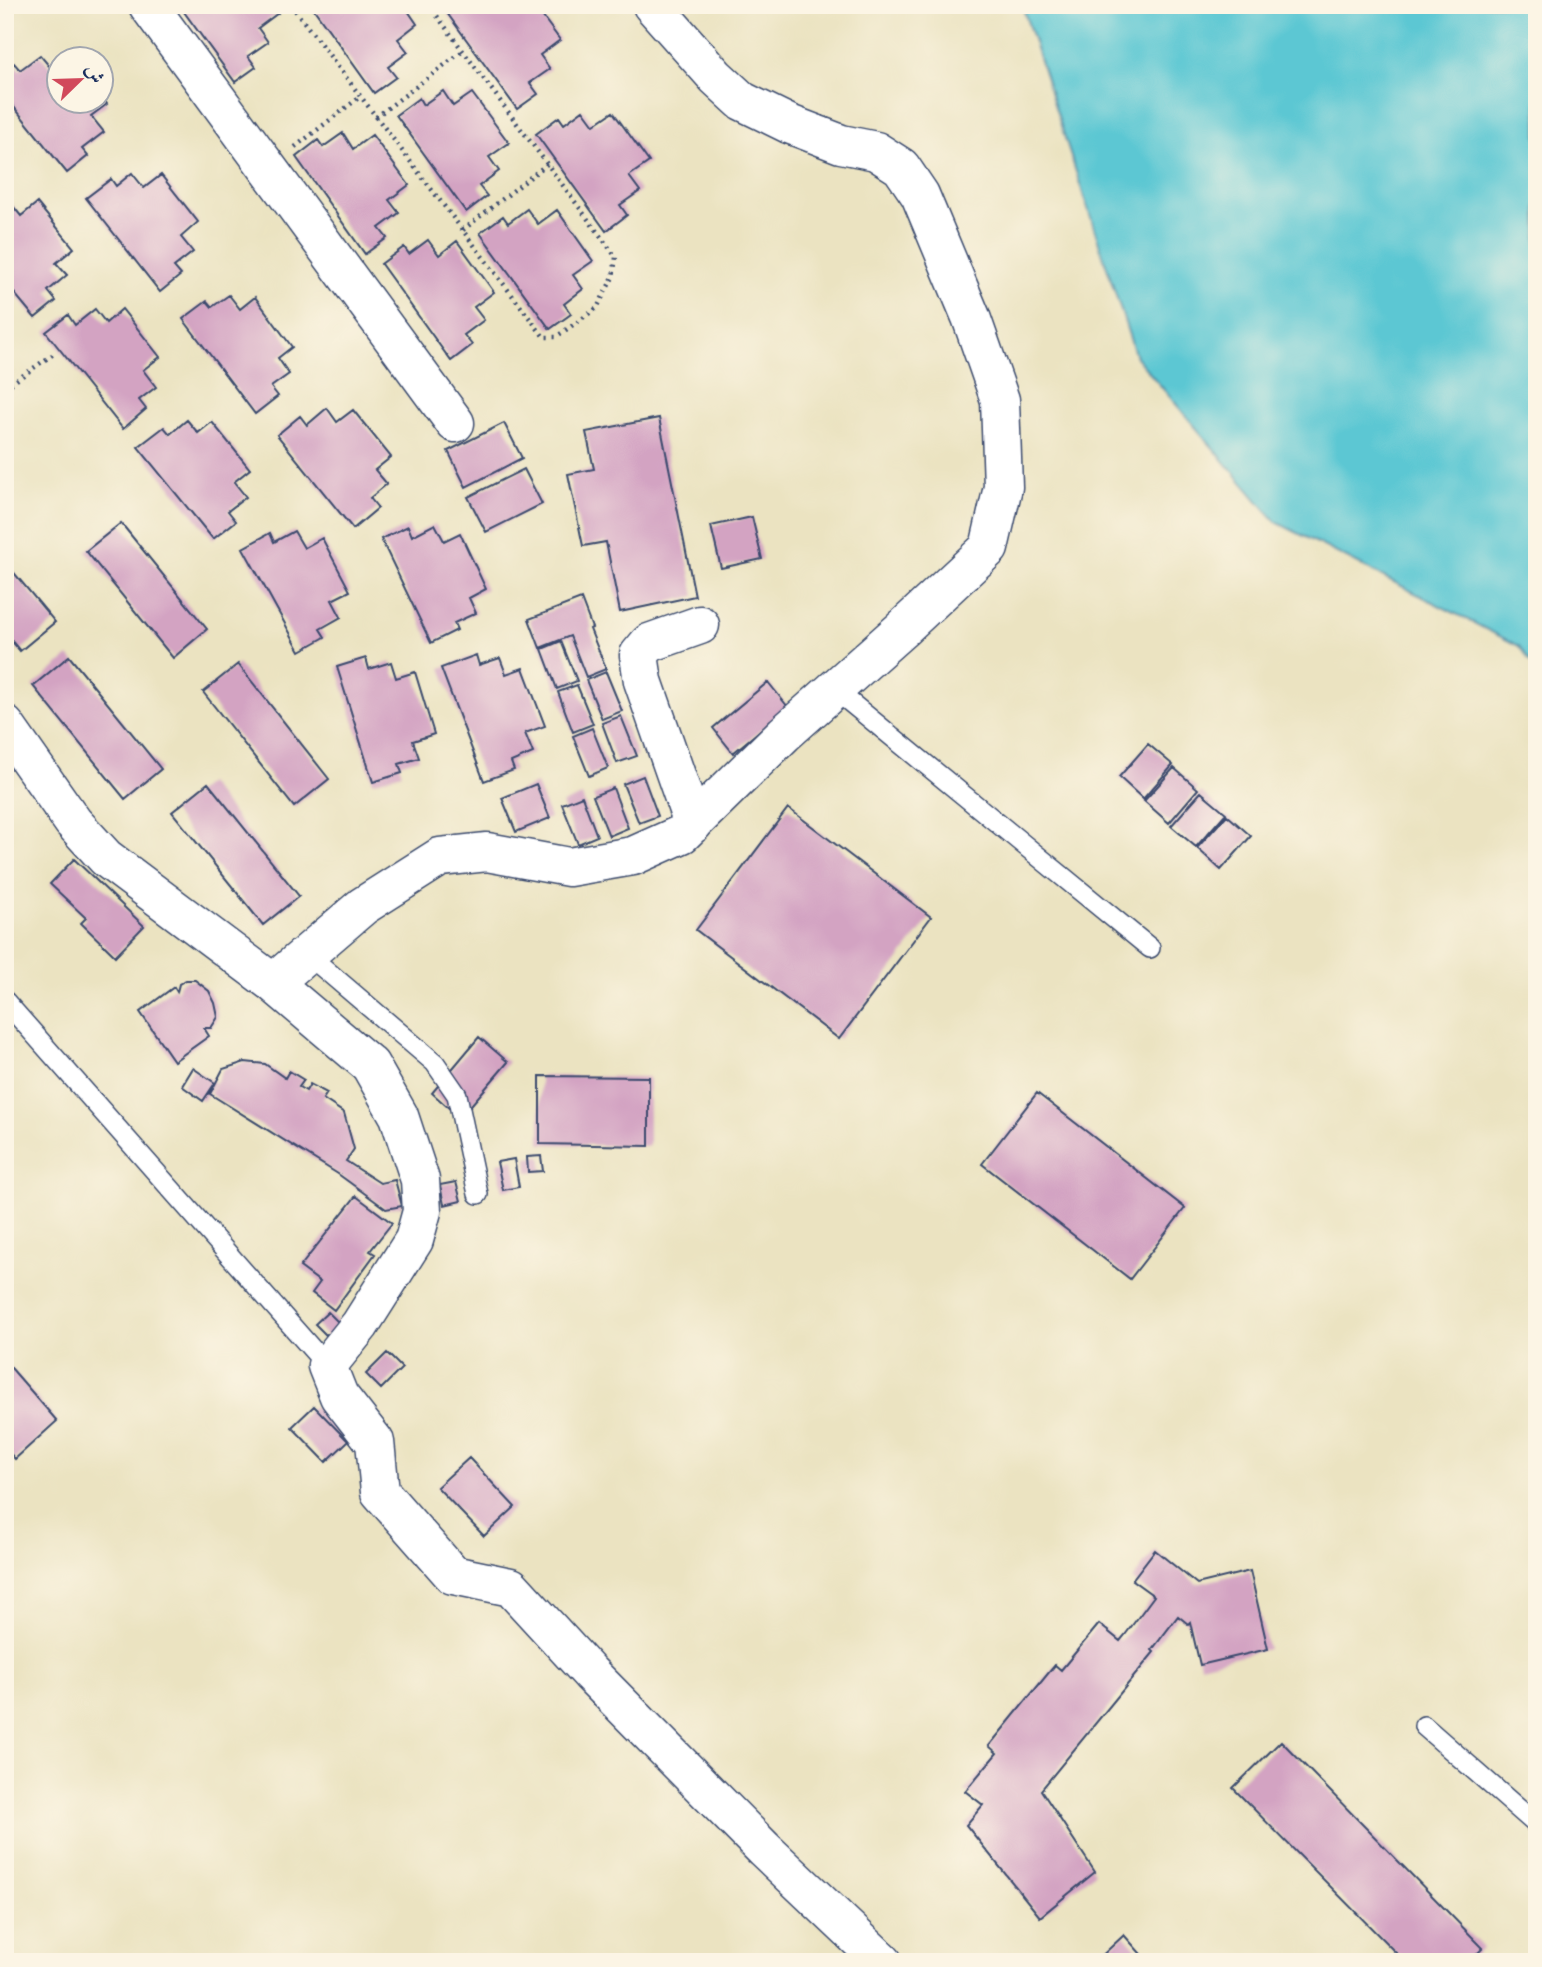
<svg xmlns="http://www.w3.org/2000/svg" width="1542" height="1967" viewBox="0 0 1542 1967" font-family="'IM FELL Great Primer',Amiri,serif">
	<rect width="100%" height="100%" fill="#fcf5e5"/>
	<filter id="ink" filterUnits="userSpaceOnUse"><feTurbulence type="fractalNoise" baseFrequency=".0143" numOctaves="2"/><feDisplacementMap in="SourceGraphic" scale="14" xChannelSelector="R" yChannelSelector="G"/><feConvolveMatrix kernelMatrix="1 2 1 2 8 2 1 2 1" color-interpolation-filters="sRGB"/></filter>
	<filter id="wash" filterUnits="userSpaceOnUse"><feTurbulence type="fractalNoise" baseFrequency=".00686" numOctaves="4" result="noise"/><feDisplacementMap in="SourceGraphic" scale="28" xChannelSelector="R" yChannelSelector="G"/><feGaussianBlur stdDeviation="1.57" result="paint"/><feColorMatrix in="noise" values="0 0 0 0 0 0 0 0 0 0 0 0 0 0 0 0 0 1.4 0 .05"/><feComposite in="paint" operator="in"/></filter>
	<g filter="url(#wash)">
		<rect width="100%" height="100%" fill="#ebe3c1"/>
		<path fill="#5bc7d3" stroke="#3b7b98" stroke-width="2" d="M 1022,5 L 1537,5 L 1537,671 L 1519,646 L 1276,522 L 1136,357 Z"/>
		<g id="blocks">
			<path fill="#d3a3c2" d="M 179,5 L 272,5 L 278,13 L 258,28 L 268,42 L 248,56 L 256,67 L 235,82 Z
				M 311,5 L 404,5 L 417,24 L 398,39 L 408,52 L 388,67 L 396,77 L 374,93 Z
				M 457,5 L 534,5 L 560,40 L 540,55 L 550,69 L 530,83 L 538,94 L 517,109 L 447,13 Z
				M 67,54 L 71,60 L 60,60 L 60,102 L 102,102 L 102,97 L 107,104 L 91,116 L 104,132 L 82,149 L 88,156 L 67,173 L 5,96 L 5,70 L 14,63 L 20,70 L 40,55 L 50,67 Z
				M 443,91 L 453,106 L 472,93 L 509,143 L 489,157 L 499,171 L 479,186 L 487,196 L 466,212 L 396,115 L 419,98 L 423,105 Z
				M 583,110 L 594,125 L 613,112 L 649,162 L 629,176 L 640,191 L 620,205 L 627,215 L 606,231 L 536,134 L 559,117 L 564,124 Z
				M 343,133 L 353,149 L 372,135 L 409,185 L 389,200 L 399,213 L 379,228 L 387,238 L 365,254 L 296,157 L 318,140 L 323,147 Z
				M 132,173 L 144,188 L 161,175 L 198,222 L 181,237 L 193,252 L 174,267 L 181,275 L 160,292 L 86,198 L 111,179 L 116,186 Z
				M 8,200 L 21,216 L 37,203 L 74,248 L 56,263 L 67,275 L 48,291 L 56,301 L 35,318 L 5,282 L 5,201 Z
				M 527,209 L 538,224 L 557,210 L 593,261 L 573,275 L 583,289 L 564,304 L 571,314 L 550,329 L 480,233 L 503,216 L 508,223 Z
				M 428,240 L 439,255 L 457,241 L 494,292 L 474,307 L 484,320 L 464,335 L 472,345 L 451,361 L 381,264 L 404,247 L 409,254 Z
				M 229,295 L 240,309 L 255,297 L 292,347 L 278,358 L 289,374 L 271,387 L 278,396 L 255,414 L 183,319 L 207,301 L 212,307 Z
				M 95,309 L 106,323 L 122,309 L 160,357 L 143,370 L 156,387 L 139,400 L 146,409 L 123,429 L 46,332 L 68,315 L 75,325 Z
				M 327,408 L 337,422 L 353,410 L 391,457 L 375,470 L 387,484 L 370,498 L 378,508 L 353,529 L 277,435 L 300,416 L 307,425 Z
				M 659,418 L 695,596 L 620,612 L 606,542 L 583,546 L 568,474 L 594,469 L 586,432 Z
				M 187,420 L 198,433 L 212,422 L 250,469 L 234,482 L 246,497 L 228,511 L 236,521 L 213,539 L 138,447 L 164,427 L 170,434 Z
				M 504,423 L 522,458 L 466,487 L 448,451 Z
				M 524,469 L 542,504 L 486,532 L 468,497 Z
				M 752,517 L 762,559 L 721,568 L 711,526 Z
				M 121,523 L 207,629 L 173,658 L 86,551 Z
				M 435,524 L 444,541 L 460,533 L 486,589 L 469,598 L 476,613 L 454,623 L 457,630 L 431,643 L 381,539 L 408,526 L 412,536 Z
				M 294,531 L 304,548 L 322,538 L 350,591 L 332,600 L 341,617 L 320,629 L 325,637 L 300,651 L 243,548 L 270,533 L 274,542 Z
				M 5,562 L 55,622 L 20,651 L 5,633 Z
				M 581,599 L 592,628 L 590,629 L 606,669 L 586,677 L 570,636 L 540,648 L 529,619 Z
				M 561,641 L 577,681 L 557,689 L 542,649 Z
				M 476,655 L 479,665 L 500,658 L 506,674 L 523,668 L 545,726 L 525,733 L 533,753 L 511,762 L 514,770 L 484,781 L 441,668 Z
				M 69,656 L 161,769 L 125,799 L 33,686 Z
				M 366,658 L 369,669 L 391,662 L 396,678 L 415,672 L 434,734 L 413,741 L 419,758 L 399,764 L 402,773 L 373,782 L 337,667 Z
				M 238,664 L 329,779 L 294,807 L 203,692 Z
				M 606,672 L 622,711 L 602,719 L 586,680 Z
				M 768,682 L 788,707 L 733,753 L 713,728 Z
				M 577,685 L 593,724 L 573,732 L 558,692 Z
				M 621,716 L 637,756 L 617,763 L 602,723 Z
				M 592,728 L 608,768 L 589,776 L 573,736 Z
				M 1148,744 L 1173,765 L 1143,799 L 1119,777 Z
				M 1174,768 L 1198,789 L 1169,823 L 1144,801 Z
				M 643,776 L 658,816 L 639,823 L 623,784 Z
				M 208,783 L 299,896 L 263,925 L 172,812 Z
				M 536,784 L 550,818 L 516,832 L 502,798 Z
				M 613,788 L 628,828 L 609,836 L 593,796 Z
				M 1201,792 L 1226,813 L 1196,847 L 1171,826 Z
				M 582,796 L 597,836 L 578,844 L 562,804 Z
				M 788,808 L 931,917 L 839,1039 L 696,930 Z
				M 1227,815 L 1251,836 L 1221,870 L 1197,848 Z
				M 74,859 L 144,926 L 115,956 L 81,923 L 86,918 L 50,884 Z
				M 186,980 L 195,980 L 209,991 L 215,1003 L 218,1017 L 211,1028 L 204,1028 L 209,1036 L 174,1061 L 140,1012 L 174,987 L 177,992 L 179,984 Z
				M 479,1037 L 508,1062 L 460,1118 L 432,1093 Z
				M 245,1062 L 265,1064 L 285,1078 L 289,1071 L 304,1080 L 299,1087 L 306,1091 L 310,1084 L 327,1093 L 323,1099 L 344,1113 L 354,1149 L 346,1161 L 380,1183 L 395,1180 L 402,1206 L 386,1209 L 338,1174 L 210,1094 L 223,1069 Z
				M 193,1068 L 215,1083 L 203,1101 L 182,1086 Z
				M 540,1076 L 649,1077 L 649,1146 L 540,1144 Z
				M 1037,1093 L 1185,1208 L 1130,1279 L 982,1164 Z
				M 541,1156 L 543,1171 L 528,1172 L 527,1157 Z
				M 514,1159 L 519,1187 L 503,1190 L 497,1162 Z
				M 456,1182 L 461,1201 L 444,1205 L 440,1185 Z
				M 356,1196 L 392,1223 L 370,1251 L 375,1254 L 334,1310 L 312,1293 L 320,1282 L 300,1267 Z
				M 328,1312 L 341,1325 L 328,1337 L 315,1324 Z
				M 387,1353 L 402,1368 L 381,1389 L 366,1374 Z
				M 5,1361 L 57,1421 L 15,1459 L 5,1448 Z
				M 314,1406 L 348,1441 L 326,1462 L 292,1427 Z
				M 469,1458 L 515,1507 L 484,1536 L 437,1487 Z
				M 1155,1550 L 1197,1584 L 1250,1571 L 1268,1649 L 1200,1665 L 1190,1622 L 1188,1624 L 1178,1616 L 1152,1650 L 1154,1652 L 1041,1790 L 1095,1872 L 1040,1917 L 966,1825 L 983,1805 L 965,1791 L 997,1753 L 989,1746 L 1055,1665 L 1061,1670 L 1099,1624 L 1120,1641 L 1125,1635 L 1154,1596 L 1132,1580 Z
				M 1281,1741 L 1483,1948 L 1469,1962 L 1399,1962 L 1402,1959 L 1233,1788 Z
				M 1124,1935 L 1148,1962 L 1095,1962 Z"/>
		</g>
	</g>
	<g filter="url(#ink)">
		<use href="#blocks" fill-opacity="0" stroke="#3a4a6d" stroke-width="2"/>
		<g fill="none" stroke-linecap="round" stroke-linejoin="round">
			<g stroke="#3a4a6d" stroke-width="22">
				<path id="lane" d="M 834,689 L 1150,948
					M 307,954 L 435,1063 L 457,1095 L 478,1194
					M 5,1001 L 327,1366
					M 1424,1726 L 1537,1825"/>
			</g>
			<g stroke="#3a4a6d" stroke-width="41">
				<path id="street" d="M 148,5 L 455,423
					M 5,725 L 73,822 L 106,858 L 273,983 L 370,1065 L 399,1116 L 420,1180 L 422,1211 L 414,1240 L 360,1325 L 327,1366 L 339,1396 L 375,1442 L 380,1492 L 453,1575 L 511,1587 L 590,1673 L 764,1849 L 883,1962
					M 693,824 L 643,681 L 639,655 L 649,643 L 700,625
					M 273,983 L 363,906 L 440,857 L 487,852 L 569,867 L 633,856 L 682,834 L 784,734 L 901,630 L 989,548 L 1003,487 L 1000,400 L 971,317 L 920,195 L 901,167 L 876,151 L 841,144 L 789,124 L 742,101 L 716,77 L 652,5"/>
			</g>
			<path stroke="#3a4a6d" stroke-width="4.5" stroke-dasharray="2 5" stroke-linecap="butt" d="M 291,5 L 544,337 L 556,337 L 597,308 L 613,277 L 616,257 L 429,5
				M 376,117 L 463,51
				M 295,147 L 361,96
				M 463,230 L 547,164
				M 5,388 L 55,353"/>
			<use href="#lane" stroke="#fff" stroke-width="19"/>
			<use href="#street" stroke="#fff" stroke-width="38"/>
		</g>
	</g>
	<rect width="1542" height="1967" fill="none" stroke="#fcf5e5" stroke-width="28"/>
	<g transform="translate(80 80) rotate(67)"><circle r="33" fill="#fcf5e5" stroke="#a2a6af" stroke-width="2"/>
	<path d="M0-5L12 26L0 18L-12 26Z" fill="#d1495b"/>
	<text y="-10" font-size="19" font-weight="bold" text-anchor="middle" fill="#1b2f5e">ش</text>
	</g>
</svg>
